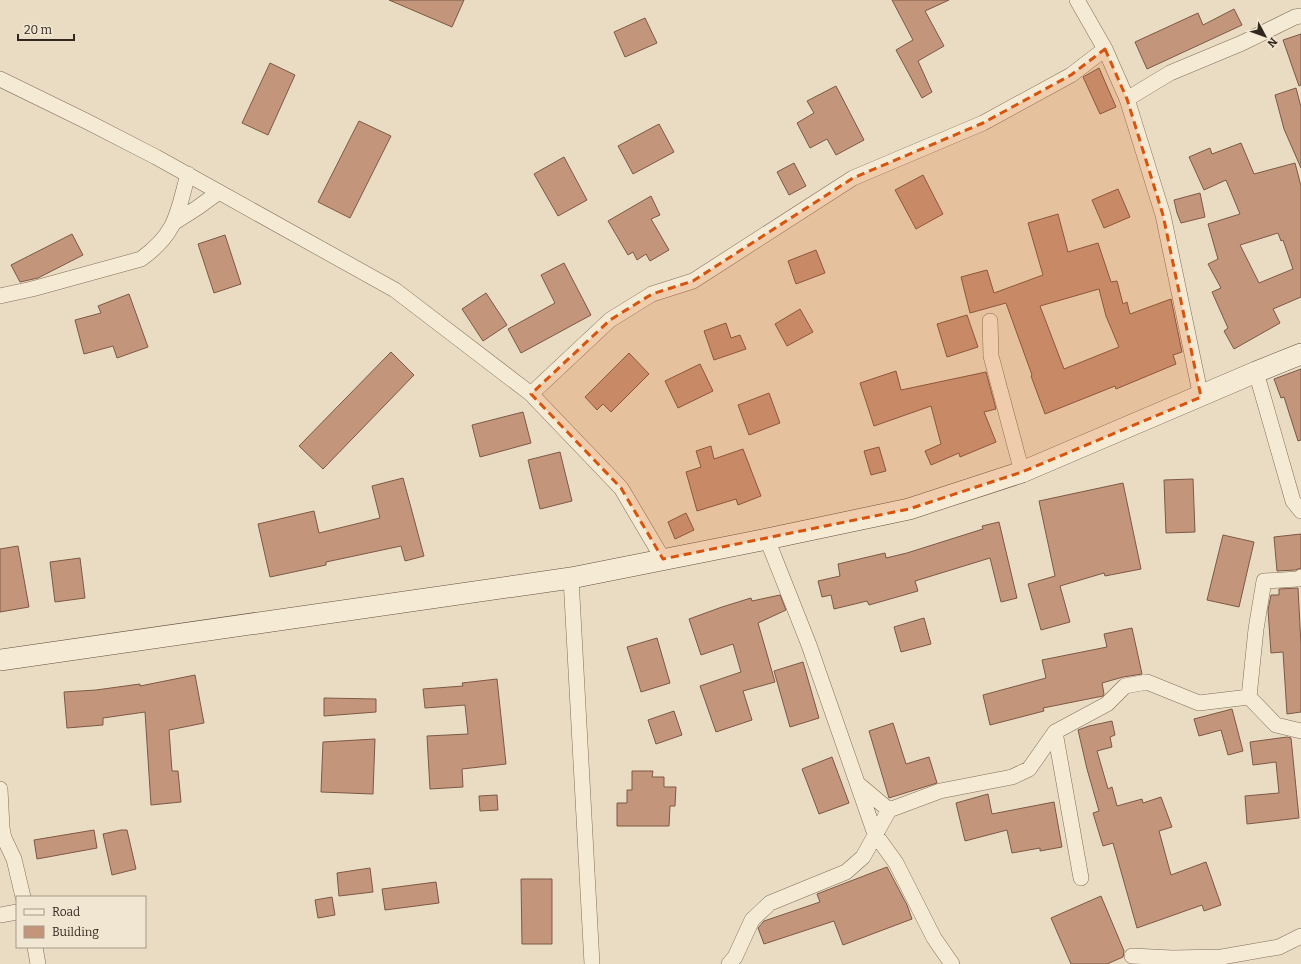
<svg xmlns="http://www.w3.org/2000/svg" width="1301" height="964" viewBox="0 0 1301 964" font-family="Bitter,serif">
	<rect width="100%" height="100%" fill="#e9dcc2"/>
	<path fill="#c3967c" stroke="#7d5844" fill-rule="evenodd" d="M 389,0 L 464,0 L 452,27 Z
		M 892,0 L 949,0 L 925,11 L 944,46 L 918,61 L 932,92 L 922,98 L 896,50 L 913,40 Z
		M 1234,9 L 1242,25 L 1147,69 L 1135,42 L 1198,13 L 1203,25 Z
		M 645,18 L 657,43 L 625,57 L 614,32 Z
		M 1301,34 L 1301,85 L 1299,86 L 1283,40 Z
		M 270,63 L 295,75 L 268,135 L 242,123 Z
		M 1099,68 L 1116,107 L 1100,114 L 1083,77 Z
		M 836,86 L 864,140 L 836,155 L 827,139 L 810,148 L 797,123 L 814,113 L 807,101 Z
		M 1296,88 L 1301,107 L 1301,168 L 1284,129 L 1275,95 Z
		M 359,121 L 391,136 L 350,218 L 318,202 Z
		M 659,124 L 674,152 L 633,174 L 618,146 Z
		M 1241,143 L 1254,174 L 1295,163 L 1301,186 L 1301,297 L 1273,309 L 1280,323 L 1234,349 L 1224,331 L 1228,328 L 1212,292 L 1221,288 L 1208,264 L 1218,259 L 1208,224 L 1240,214 L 1226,180 L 1204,190 L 1189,157 L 1210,148 L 1212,154 ZM 1278,233 L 1281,241 L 1283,240 L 1293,269 L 1259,283 L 1240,245 Z
		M 564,157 L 587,200 L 558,216 L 534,174 Z
		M 794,163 L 806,186 L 789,195 L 777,172 Z
		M 923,175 L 943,214 L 916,229 L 895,190 Z
		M 1118,189 L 1130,217 L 1104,228 L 1092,200 Z
		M 1200,193 L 1205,217 L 1181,223 L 1177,213 L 1174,200 Z
		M 651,196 L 660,215 L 651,219 L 669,250 L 650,261 L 646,254 L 637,260 L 633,252 L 628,255 L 608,221 Z
		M 1058,214 L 1068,252 L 1098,243 L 1111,282 L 1117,281 L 1123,304 L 1127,302 L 1130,314 L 1171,299 L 1182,352 L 1173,355 L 1176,364 L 1116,389 L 1115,386 L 1045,414 L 1031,376 L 1032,375 L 1006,303 L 970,313 L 961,277 L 987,270 L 994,293 L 1043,275 L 1028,223 ZM 1099,289 L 1106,316 L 1119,347 L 1064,369 L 1040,306 Z
		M 72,234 L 83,255 L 38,278 L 20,282 L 11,265 Z
		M 225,235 L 241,284 L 214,293 L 198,244 Z
		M 816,250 L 825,273 L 796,284 L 788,261 Z
		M 564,263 L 591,315 L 521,353 L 508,329 L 555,303 L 541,275 Z
		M 486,293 L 507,325 L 483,341 L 462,309 Z
		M 129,294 L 148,347 L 117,358 L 113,346 L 84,354 L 75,320 L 101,313 L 98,306 Z
		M 800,309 L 813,332 L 787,346 L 775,324 Z
		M 967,315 L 978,347 L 947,357 L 937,324 Z
		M 726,323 L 731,338 L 740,335 L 746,349 L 714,360 L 704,331 Z
		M 391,352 L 414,375 L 323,469 L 299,446 Z
		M 629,353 L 649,374 L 611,412 L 603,404 L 597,410 L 585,397 Z
		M 700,364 L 713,391 L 678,408 L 665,381 Z
		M 1301,369 L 1301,440 L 1298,441 L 1284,397 L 1281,398 L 1274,379 Z
		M 896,371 L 901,390 L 986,372 L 996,409 L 984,412 L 996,442 L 960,457 L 959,453 L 931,465 L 925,451 L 941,444 L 931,406 L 874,426 L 860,383 Z
		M 769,393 L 780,423 L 749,435 L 738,405 Z
		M 523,412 L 531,443 L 480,457 L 472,425 Z
		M 711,446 L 714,459 L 743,449 L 761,496 L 738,505 L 736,499 L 697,511 L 686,472 L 701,467 L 696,451 Z
		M 879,447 L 886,471 L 871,475 L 864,451 Z
		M 560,452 L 572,501 L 540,509 L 528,460 Z
		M 403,478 L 424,556 L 405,561 L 401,546 L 326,562 L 326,565 L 270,577 L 258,524 L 314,511 L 319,533 L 380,518 L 372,486 Z
		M 1193,479 L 1195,532 L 1166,533 L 1164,480 Z
		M 1123,483 L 1141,569 L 1105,576 L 1104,573 L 1060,586 L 1070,622 L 1041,630 L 1028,584 L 1055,576 L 1039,501 Z
		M 686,513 L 694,530 L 675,539 L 668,522 Z
		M 999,522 L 1017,598 L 1001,602 L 990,558 L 915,581 L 918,591 L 869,605 L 867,601 L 834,609 L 831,595 L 822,597 L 818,581 L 840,576 L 838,564 L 885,553 L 886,558 L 907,553 L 983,529 L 982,526 Z
		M 1301,534 L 1301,568 L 1295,570 L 1277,571 L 1274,537 Z
		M 1223,535 L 1254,542 L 1239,607 L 1207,600 Z
		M 18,546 L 29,607 L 0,612 L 0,549 Z
		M 80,558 L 85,598 L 55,602 L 50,562 Z
		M 1298,588 L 1301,645 L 1301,712 L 1287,714 L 1283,652 L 1271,653 L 1268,610 L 1271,595 L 1279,595 L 1279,589 Z
		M 780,595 L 786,610 L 758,623 L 775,682 L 743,691 L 752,720 L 716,732 L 700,686 L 741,672 L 733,644 L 701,655 L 689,619 L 722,607 L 751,598 L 752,601 Z
		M 924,618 L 931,644 L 901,652 L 894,627 Z
		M 1132,628 L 1142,674 L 1123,677 L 1102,683 L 1104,694 L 1103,696 L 1043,708 L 1044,711 L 990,725 L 983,695 L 1046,678 L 1042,660 L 1107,647 L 1104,634 Z
		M 657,638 L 670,683 L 641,692 L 627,647 Z
		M 803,662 L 819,718 L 790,727 L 774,671 Z
		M 195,675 L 204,723 L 169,730 L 172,771 L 178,771 L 181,802 L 151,805 L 145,712 L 103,718 L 103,725 L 67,728 L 64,692 L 96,690 L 140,684 L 140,686 Z
		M 497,679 L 506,764 L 462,769 L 463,787 L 430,789 L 427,736 L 468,734 L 465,705 L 425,708 L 423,689 L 463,686 L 462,683 Z
		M 324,698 L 376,699 L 376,712 L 324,716 Z
		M 1232,709 L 1243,751 L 1228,755 L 1221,730 L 1199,736 L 1194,719 Z
		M 674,711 L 682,735 L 656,744 L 648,720 Z
		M 1112,721 L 1115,735 L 1110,737 L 1112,747 L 1097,751 L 1108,789 L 1112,787 L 1117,806 L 1142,799 L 1143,803 L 1161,797 L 1172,827 L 1159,831 L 1171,875 L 1206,862 L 1221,905 L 1204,911 L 1202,905 L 1137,928 L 1113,843 L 1103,846 L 1093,813 L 1099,811 L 1087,769 L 1078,730 L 1089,726 Z
		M 893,723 L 906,764 L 929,757 L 937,783 L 889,798 L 869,731 Z
		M 1287,737 L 1291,738 L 1299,818 L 1247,824 L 1245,796 L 1279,793 L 1276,762 L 1253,765 L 1250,742 Z
		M 375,739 L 373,794 L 321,792 L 323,742 Z
		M 832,757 L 849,803 L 819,814 L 802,769 Z
		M 632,771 L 653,771 L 652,777 L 664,777 L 664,787 L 676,787 L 675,806 L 670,806 L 669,826 L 617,826 L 617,803 L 627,803 L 627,790 L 632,790 Z
		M 988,794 L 992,814 L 1054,802 L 1062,847 L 1040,851 L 1040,848 L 1012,853 L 1007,830 L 965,841 L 956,803 Z
		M 497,795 L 498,810 L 480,811 L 479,796 Z
		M 94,830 L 97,848 L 37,859 L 34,840 Z
		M 121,830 L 127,830 L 136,869 L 112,875 L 103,834 Z
		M 887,867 L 907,905 L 912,919 L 843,945 L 834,921 L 764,944 L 758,928 L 764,921 L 820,902 L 817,894 Z
		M 370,868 L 373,892 L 339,896 L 337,873 Z
		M 521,879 L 552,879 L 552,944 L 522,944 Z
		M 436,882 L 439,903 L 385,910 L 382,889 Z
		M 1101,896 L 1124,951 L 1123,957 L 1107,964 L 1071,964 L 1051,918 Z
		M 332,897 L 335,915 L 318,918 L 315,900 Z"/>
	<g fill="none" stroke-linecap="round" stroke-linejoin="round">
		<g stroke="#816e5b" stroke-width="16">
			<path id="street" d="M 1077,0 L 1105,49 L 1127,99 L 1163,215 L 1201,397
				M 0,79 L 86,121 L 156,157 L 219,192 L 395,290 L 531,394 L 621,488 L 663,559
				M 1127,99 L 1170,73 L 1242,43 L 1295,17 L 1301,16
				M 175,222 L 197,208 L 219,192
				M 0,296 L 32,289 L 141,259 C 177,233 177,214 188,174
				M 990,321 L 991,356 L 1022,472
				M 1256,372 L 1293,501 L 1301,511
				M 531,394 L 610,320 L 652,294 L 693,281 L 853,178 L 983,123 L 1071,75 L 1105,49
				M 767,539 L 809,645 L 875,834 L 896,863 L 934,938 L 952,964
				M 1301,577 L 1298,579 L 1264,581 L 1256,629 L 1249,697 L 1276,725 L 1301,731
				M 571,578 L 592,964
				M 1055,732 L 1081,878
				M 858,784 L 889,810
				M 0,789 L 2,828 L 4,838 L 14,859 L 23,897
				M 0,915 L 17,912
				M 35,947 L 38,964
				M 1132,956 L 1172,958 L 1222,957 L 1279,947 L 1301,936
				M 729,964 L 735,957 L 752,920 L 770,903 L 846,872 L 863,857 L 889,810 L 940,791 L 1012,777 L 1029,769 L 1055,732 L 1107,704 L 1125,686 L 1147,682 L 1199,703 L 1249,697"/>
		</g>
		<g stroke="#634f3f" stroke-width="22">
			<path id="secondary" d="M 0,660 L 571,578 L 767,539 L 909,509 L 1022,472 L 1256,372 L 1301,354"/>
		</g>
		<use href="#street" stroke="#f5ead4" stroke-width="15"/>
		<use href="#secondary" stroke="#f5ead4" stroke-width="21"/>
	</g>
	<path fill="#d6540e" fill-opacity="0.2" stroke="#d6540e" stroke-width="3" stroke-dasharray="8 5" stroke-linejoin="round" d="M 1105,49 L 1127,99 L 1163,215 L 1201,397 L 1022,472 L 909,509 L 663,559 L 621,488 L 531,394 L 610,320 L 652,294 L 693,281 L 853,178 L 983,123 L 1071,75 Z"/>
	<rect x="16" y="896" width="130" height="52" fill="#f1e6d1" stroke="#a59a89"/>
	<rect x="24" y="909" width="20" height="6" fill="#f5ead4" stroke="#a59a89"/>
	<text x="52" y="916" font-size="12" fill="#32271e">Road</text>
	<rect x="24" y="926" width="20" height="12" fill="#c3967c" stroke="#a59a89"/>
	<text x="52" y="936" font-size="12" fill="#32271e">Building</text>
	<g transform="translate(1265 36) rotate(131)" stroke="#f1e6d1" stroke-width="3" paint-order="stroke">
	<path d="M0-3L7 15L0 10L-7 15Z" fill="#32271e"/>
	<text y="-6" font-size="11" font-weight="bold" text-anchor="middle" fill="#32271e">N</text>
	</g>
	<path d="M18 34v6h56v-6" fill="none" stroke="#32271e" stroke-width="2"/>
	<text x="24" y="34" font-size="12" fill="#32271e" stroke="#f1e6d1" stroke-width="3" paint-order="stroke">20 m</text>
</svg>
